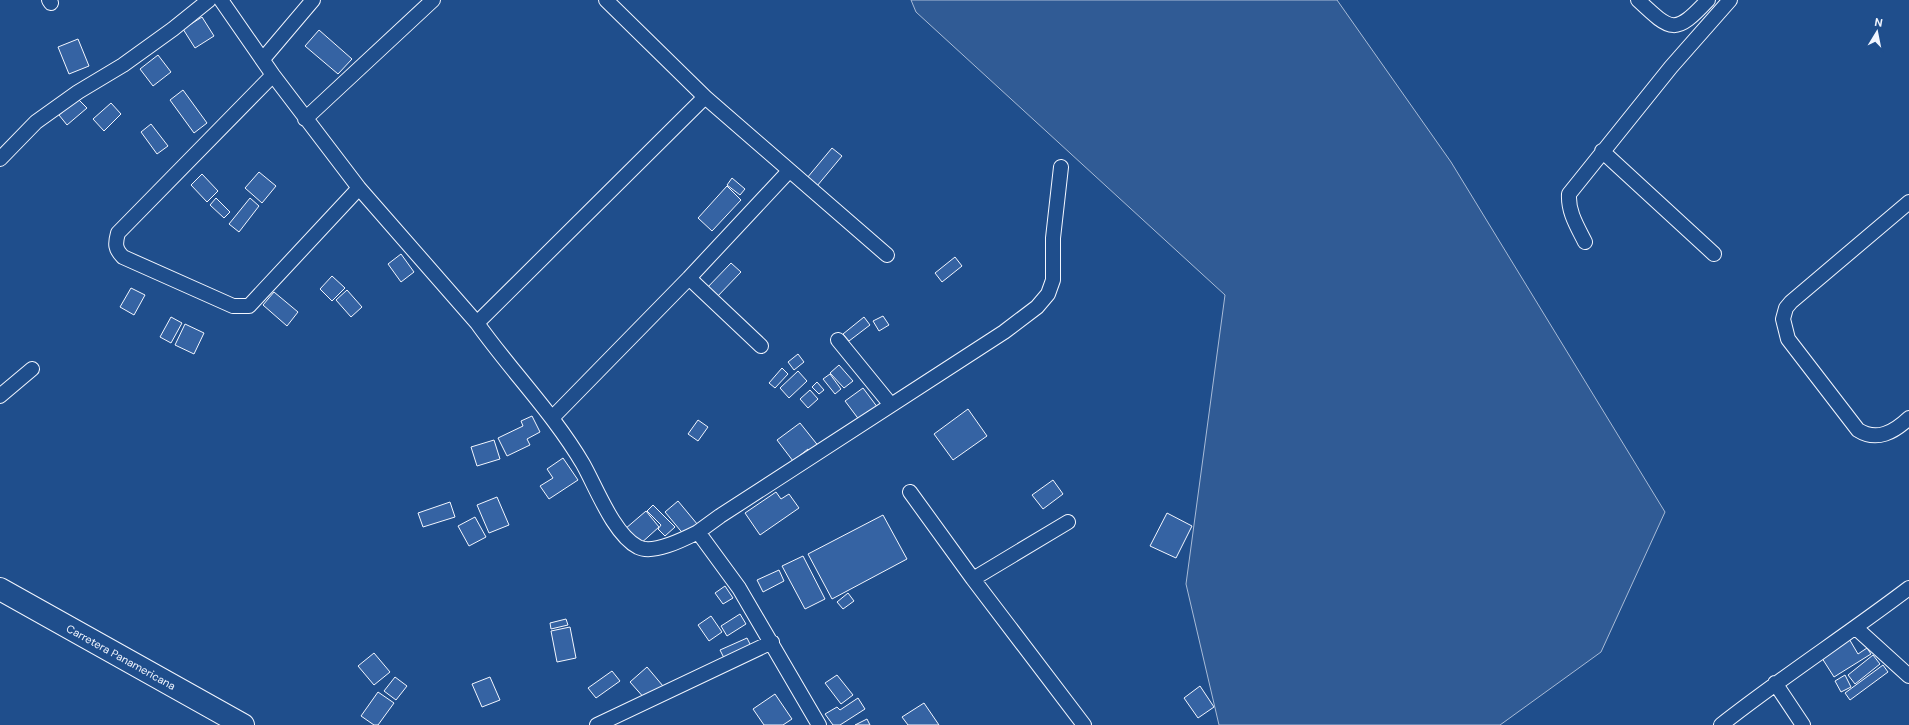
<svg xmlns="http://www.w3.org/2000/svg" width="1909" height="725" viewBox="0 0 1909 725" font-family="'DM Sans',sans-serif">
	<rect width="100%" height="100%" fill="#1f4e8c"/>
	<path fill="#305b95" stroke="#a8bbd7" d="M 911,0 L 1337,0 L 1451,162 L 1665,512 L 1601,652 L 1500,725 L 1219,725 L 1186,584 L 1225,295 L 916,12 Z"/>
	<path fill="#3563a3" stroke="#f2f6ff" d="M 202,17 L 214,36 L 195,48 L 183,29 Z
		M 319,30 L 352,59 L 338,74 L 305,46 Z
		M 78,39 L 89,66 L 69,74 L 58,47 Z
		M 158,55 L 171,72 L 153,86 L 140,69 Z
		M 183,90 L 207,123 L 194,133 L 170,100 Z
		M 78,99 L 87,108 L 67,125 L 59,115 Z
		M 111,103 L 121,114 L 104,131 L 93,119 Z
		M 151,124 L 168,146 L 157,154 L 141,132 Z
		M 832,148 L 842,156 L 817,186 L 807,178 Z
		M 259,172 L 276,186 L 262,203 L 245,188 Z
		M 202,174 L 218,191 L 207,202 L 191,185 Z
		M 732,178 L 745,189 L 740,195 L 727,185 Z
		M 727,186 L 741,200 L 712,231 L 698,218 Z
		M 216,198 L 230,212 L 224,218 L 210,205 Z
		M 250,198 L 259,206 L 239,232 L 229,224 Z
		M 401,254 L 414,272 L 401,282 L 388,264 Z
		M 955,257 L 962,266 L 942,282 L 935,273 Z
		M 731,263 L 741,272 L 715,299 L 705,290 Z
		M 332,276 L 345,288 L 332,301 L 320,289 Z
		M 131,288 L 145,295 L 134,315 L 120,307 Z
		M 347,290 L 362,307 L 351,317 L 336,300 Z
		M 274,292 L 298,312 L 287,326 L 263,305 Z
		M 883,316 L 889,325 L 879,331 L 873,321 Z
		M 171,317 L 182,323 L 171,343 L 160,337 Z
		M 864,317 L 870,325 L 849,341 L 843,334 Z
		M 185,324 L 204,333 L 194,354 L 175,345 Z
		M 798,354 L 804,362 L 794,370 L 788,362 Z
		M 839,365 L 853,381 L 844,388 L 830,373 Z
		M 782,368 L 788,374 L 775,388 L 769,383 Z
		M 798,371 L 807,381 L 789,398 L 780,388 Z
		M 830,374 L 841,389 L 835,394 L 823,379 Z
		M 817,382 L 824,390 L 819,394 L 812,387 Z
		M 863,388 L 878,408 L 860,421 L 845,401 Z
		M 810,390 L 818,399 L 808,408 L 800,399 Z
		M 968,409 L 987,436 L 953,460 L 934,434 Z
		M 532,416 L 540,432 L 527,439 L 530,445 L 507,456 L 498,438 L 523,426 L 521,421 Z
		M 698,420 L 708,427 L 698,441 L 688,434 Z
		M 800,423 L 820,448 L 812,454 L 808,449 L 793,461 L 777,440 Z
		M 494,440 L 500,459 L 477,466 L 471,447 Z
		M 563,458 L 578,480 L 549,499 L 540,486 L 553,478 L 547,469 Z
		M 1053,480 L 1063,494 L 1043,509 L 1032,495 Z
		M 776,492 L 781,499 L 789,494 L 799,508 L 760,535 L 745,513 Z
		M 497,497 L 509,525 L 489,533 L 477,505 Z
		M 678,501 L 698,525 L 685,536 L 665,512 Z
		M 450,502 L 455,517 L 423,527 L 418,513 Z
		M 653,505 L 675,527 L 665,536 L 658,529 L 661,525 L 647,511 Z
		M 646,511 L 659,527 L 639,545 L 625,529 Z
		M 1167,513 L 1192,526 L 1176,558 L 1150,546 Z
		M 883,515 L 907,559 L 832,599 L 808,554 Z
		M 475,517 L 486,537 L 469,546 L 458,526 Z
		M 803,556 L 825,599 L 805,609 L 782,566 Z
		M 779,570 L 784,581 L 763,592 L 757,580 Z
		M 725,586 L 733,598 L 723,604 L 715,593 Z
		M 848,593 L 854,601 L 843,609 L 837,602 Z
		M 740,614 L 746,624 L 727,636 L 721,626 Z
		M 711,616 L 722,632 L 709,641 L 698,625 Z
		M 566,619 L 568,625 L 551,629 L 550,623 Z
		M 570,627 L 576,658 L 557,662 L 551,631 Z
		M 1848,637 L 1858,654 L 1867,648 L 1871,654 L 1834,677 L 1820,655 Z
		M 747,638 L 751,646 L 724,658 L 720,650 Z
		M 374,653 L 390,672 L 374,685 L 358,666 Z
		M 1873,655 L 1880,664 L 1855,684 L 1848,675 Z
		M 1883,665 L 1888,672 L 1850,700 L 1845,693 Z
		M 647,667 L 663,686 L 646,700 L 630,682 Z
		M 612,671 L 620,681 L 596,698 L 588,688 Z
		M 837,675 L 853,695 L 841,704 L 825,683 Z
		M 1845,675 L 1851,687 L 1841,692 L 1835,681 Z
		M 395,677 L 407,686 L 396,700 L 384,691 Z
		M 490,677 L 500,700 L 482,707 L 472,684 Z
		M 1200,686 L 1214,707 L 1198,718 L 1184,698 Z
		M 378,692 L 394,703 L 378,725 L 374,725 L 361,716 Z
		M 775,694 L 792,719 L 783,725 L 764,725 L 753,709 Z
		M 858,698 L 865,709 L 840,725 L 833,725 L 825,714 L 837,707 L 840,710 Z
		M 924,703 L 939,725 L 908,725 L 902,717 Z
		M 867,719 L 870,725 L 855,725 Z"/>
	<g fill="none" stroke-linecap="round" stroke-linejoin="round">
		<g stroke="#f2f6ff" stroke-width="16">
			<path id="street" d="M 49,0 L 51,3
				M 221,0 L 273,75 L 359,188 L 477,323 C 511,371 553,413 583,464 C 596,487 614,535 638,547 C 653,555 684,539 698,532 L 739,588 L 819,725
				M 606,0 L 705,97 L 887,255
				M 1638,0 C 1672,32 1675,35 1708,0
				M 263,59 L 313,0
				M 273,75 L 118,233 C 115,244 115,249 123,257 L 233,306 L 249,306 L 359,188
				M 305,119 L 433,0
				M 1602,151 L 1714,254
				M 0,159 L 36,122 L 78,92 L 123,65 L 173,29 L 209,0
				M 1909,202 L 1791,302 L 1786,308 L 1783,319 L 1788,339 L 1858,430 C 1877,442 1894,432 1909,418
				M 1585,242 C 1577,226 1568,212 1569,194 L 1671,67 L 1730,0
				M 689,278 L 761,346
				M 477,323 L 705,97
				M 838,340 L 891,405
				M 0,396 L 32,369
				M 552,418 L 689,278 L 789,171
				M 910,492 L 973,579 L 1084,725
				M 698,532 L 720,516 L 1004,332 L 1037,307 L 1048,294 L 1053,280 L 1053,238 L 1061,167
				M 973,579 L 1068,522
				M 1856,628 L 1909,676
				M 1775,683 L 1803,725
				M 597,725 L 772,642
				M 1721,725 C 1782,677 1847,635 1909,588"/>
		</g>
		<g stroke="#f2f6ff" stroke-width="24">
			<path id="highway" d="M 0,589 L 243,725"/>
		</g>
		<use href="#street" stroke="#1f4e8c" stroke-width="14"/>
		<use href="#highway" stroke="#1f4e8c" stroke-width="22"/>
	</g>
	<g text-anchor="middle" stroke-width="3" stroke-linejoin="round" paint-order="stroke">
		<g font-size="11" fill="#f2f6ff" stroke="#1f4e8c">
			<text transform="translate(121 657) rotate(29)" y="4">Carretera Panamericana</text>
		</g>
	</g>
	<g transform="translate(1877 32) rotate(10)" stroke="#1f4e8c" stroke-width="3" paint-order="stroke">
	<path d="M0-3L7 15L0 10L-7 15Z" fill="#f2f6ff"/>
	<text y="-6" font-size="11" font-weight="bold" text-anchor="middle" fill="#f2f6ff">N</text>
	</g>
</svg>
